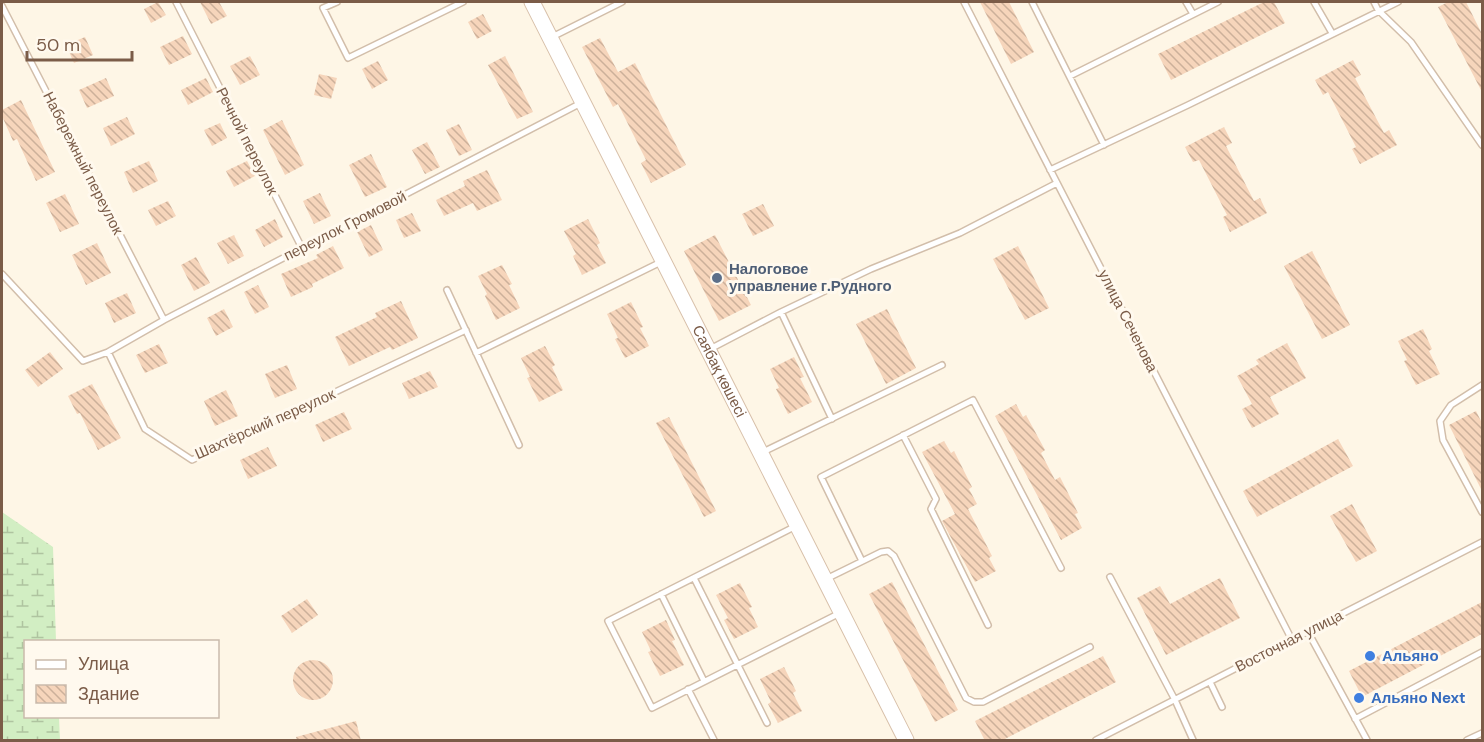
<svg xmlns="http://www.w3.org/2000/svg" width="1484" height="742" viewBox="0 0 1484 742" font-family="'DM Sans',sans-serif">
	<defs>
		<pattern id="wetland-marsh" width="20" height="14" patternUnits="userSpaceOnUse" patternTransform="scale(1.5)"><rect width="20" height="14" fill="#d2eec3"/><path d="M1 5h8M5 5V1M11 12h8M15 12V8" fill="none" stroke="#afc4a0"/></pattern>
		<pattern id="building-back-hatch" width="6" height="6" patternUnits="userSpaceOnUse" patternTransform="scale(1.5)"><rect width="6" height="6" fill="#f6d5bb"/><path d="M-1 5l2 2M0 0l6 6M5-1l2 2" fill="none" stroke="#ccb09a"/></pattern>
	</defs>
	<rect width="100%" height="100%" fill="#fef6e6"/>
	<path fill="url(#wetland-marsh)" d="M 2,512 L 53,547 L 56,641 L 26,642 L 26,716 L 59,717 L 60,740 L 2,740 Z"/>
	<path fill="url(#building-back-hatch)" d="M 158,2 L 166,15 L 151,23 L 144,9 Z
		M 200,2 L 219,2 L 227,16 L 211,24 Z
		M 980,2 L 1009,2 L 1034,52 L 1011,64 Z
		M 1264,2 L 1274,2 L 1285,23 L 1171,80 L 1158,54 Z
		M 1448,2 L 1466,2 L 1482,34 L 1482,92 L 1438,7 Z
		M 483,14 L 492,31 L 477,39 L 468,22 Z
		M 183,36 L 192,54 L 169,65 L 160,47 Z
		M 85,37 L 93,55 L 74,63 L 66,45 Z
		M 600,38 L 618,72 L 635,63 L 686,165 L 651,183 L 641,163 L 646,160 L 618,104 L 613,107 L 582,47 Z
		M 250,56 L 260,75 L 240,85 L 230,66 Z
		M 505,56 L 533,112 L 517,119 L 488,65 Z
		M 1353,60 L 1361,75 L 1355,78 L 1384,133 L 1389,130 L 1397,145 L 1360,164 L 1352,149 L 1356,147 L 1328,92 L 1323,95 L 1315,80 Z
		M 378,61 L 388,80 L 372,89 L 362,69 Z
		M 319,74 L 337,78 L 331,99 L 314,95 Z
		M 106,78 L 114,96 L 87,108 L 79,90 Z
		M 206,78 L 213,92 L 188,105 L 181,90 Z
		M 21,100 L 55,172 L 36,181 L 17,139 L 13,141 L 2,116 L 2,110 Z
		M 127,117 L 135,134 L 111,146 L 103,128 Z
		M 282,120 L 304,165 L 285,175 L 263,130 Z
		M 220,123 L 227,138 L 212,146 L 204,130 Z
		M 459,124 L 472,150 L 459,156 L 446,130 Z
		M 1224,127 L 1232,143 L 1226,146 L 1254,201 L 1260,198 L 1267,213 L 1230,232 L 1223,217 L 1227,215 L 1199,160 L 1193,162 L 1185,147 Z
		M 427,142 L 440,167 L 425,174 L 412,150 Z
		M 371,154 L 387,187 L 365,197 L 349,165 Z
		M 149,161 L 158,181 L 133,193 L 124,172 Z
		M 247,161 L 255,176 L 234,187 L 226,171 Z
		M 487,170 L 502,200 L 477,211 L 473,203 L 444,216 L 436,200 L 465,186 L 463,181 Z
		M 320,193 L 331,216 L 314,224 L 303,201 Z
		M 65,194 L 79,224 L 60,232 L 46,203 Z
		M 168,201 L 176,216 L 156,226 L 148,210 Z
		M 763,204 L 774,226 L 753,236 L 742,214 Z
		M 412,213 L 421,231 L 404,238 L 396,220 Z
		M 275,219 L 283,237 L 264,247 L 255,230 Z
		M 588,219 L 600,243 L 597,245 L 606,263 L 582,275 L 573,256 L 576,254 L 564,231 Z
		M 371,225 L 383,250 L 369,257 L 357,232 Z
		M 234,235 L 244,256 L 228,264 L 217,243 Z
		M 715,235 L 751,305 L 719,321 L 684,251 Z
		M 97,243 L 111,273 L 86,285 L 72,255 Z
		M 333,246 L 344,268 L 312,284 L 313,287 L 291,297 L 281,274 L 318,258 L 316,255 Z
		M 1018,246 L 1049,308 L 1025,320 L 993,259 Z
		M 1312,251 L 1350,325 L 1322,339 L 1284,266 Z
		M 196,257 L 210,283 L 194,291 L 181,265 Z
		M 502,265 L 512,284 L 509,285 L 520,308 L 496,320 L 485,296 L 487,294 L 478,276 Z
		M 258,285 L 269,307 L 255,314 L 244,292 Z
		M 127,293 L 136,313 L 114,323 L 105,303 Z
		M 401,301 L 418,338 L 392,350 L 390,347 L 349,366 L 335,337 L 377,317 L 375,313 Z
		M 631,302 L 643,327 L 640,328 L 649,346 L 625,358 L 615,339 L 618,338 L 607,314 Z
		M 224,309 L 233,327 L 216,336 L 207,318 Z
		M 887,309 L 916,368 L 886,384 L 856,324 Z
		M 1423,329 L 1432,349 L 1429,351 L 1440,374 L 1416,385 L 1404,361 L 1407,360 L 1398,341 Z
		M 1287,343 L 1306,378 L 1270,397 L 1279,414 L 1252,428 L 1242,409 L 1252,404 L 1237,376 L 1259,364 L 1256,360 Z
		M 159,344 L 168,363 L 145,373 L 136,355 Z
		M 545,346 L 555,365 L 552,367 L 563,390 L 539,402 L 527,378 L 530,377 L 521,358 Z
		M 50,352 L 63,369 L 38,387 L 25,370 Z
		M 794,357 L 804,377 L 800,378 L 812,402 L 788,414 L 776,389 L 779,388 L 770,369 Z
		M 287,365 L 297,389 L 275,398 L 265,374 Z
		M 430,371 L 438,387 L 409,399 L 402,383 Z
		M 92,384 L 121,438 L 98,450 L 80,413 L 77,414 L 68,396 Z
		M 226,390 L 238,416 L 215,426 L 204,401 Z
		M 1016,404 L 1023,417 L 1026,415 L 1045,450 L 1041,453 L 1055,480 L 1060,477 L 1078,513 L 1075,514 L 1082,528 L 1061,540 L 995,416 Z
		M 1476,411 L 1482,423 L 1482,491 L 1449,425 Z
		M 344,412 L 352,429 L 323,442 L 315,425 Z
		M 669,417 L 716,511 L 704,517 L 656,423 Z
		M 1338,439 L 1353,466 L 1257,517 L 1243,491 Z
		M 944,441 L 951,453 L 954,451 L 972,487 L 969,489 L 977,504 L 968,509 L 992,556 L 989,558 L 996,571 L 975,582 L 942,521 L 955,514 L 922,452 Z
		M 268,447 L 277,466 L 248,479 L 240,460 Z
		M 1352,504 L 1377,551 L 1356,562 L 1330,516 Z
		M 1220,578 L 1240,618 L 1166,655 L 1137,598 L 1160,586 L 1170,604 Z
		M 892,582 L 958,710 L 935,722 L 869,594 Z
		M 740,583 L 752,607 L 749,608 L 758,627 L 734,639 L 724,620 L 728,618 L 716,595 Z
		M 307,599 L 318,615 L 292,633 L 281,616 Z
		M 1482,602 L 1482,634 L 1362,697 L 1349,671 Z
		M 666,620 L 675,640 L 672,641 L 684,665 L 660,676 L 648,652 L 651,651 L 642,632 Z
		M 1103,656 L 1116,682 L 1001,741 L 985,741 L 975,721 Z
		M293 680a20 20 0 1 1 40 0a20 20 0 1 1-40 0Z
		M 784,667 L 796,691 L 793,693 L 802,711 L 778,723 L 768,704 L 771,702 L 760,679 Z
		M 356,721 L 361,741 L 297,741 L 296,737 Z"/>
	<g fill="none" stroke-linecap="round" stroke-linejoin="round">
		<g stroke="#d2beaa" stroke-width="8">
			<path id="lane" d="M 176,2 L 302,248
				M 337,2 L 323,8 L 348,58 L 463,2
				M 964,2 L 1292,640
				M 1032,2 L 1104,145
				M 1186,2 L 1193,14
				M 1314,2 L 1332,33
				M 1374,2 L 1378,10 L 1411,42 L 1482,145
				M 2,6 L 164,320
				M 552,37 L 622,2
				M 1070,76 L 1218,2
				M 1050,170 L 1188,105 L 1398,2
				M 2,274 L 83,361 L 108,352 L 164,320 L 583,102
				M 447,290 L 519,445
				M 781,312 L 832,419
				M 710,349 L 781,312 L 871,269 L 960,233 L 1057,183
				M 108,352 L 145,429 L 192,460 L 466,330
				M 476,353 L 663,261
				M 1482,385 L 1451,405 L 1440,421 L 1443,440 L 1482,512
				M 903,435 L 936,499 L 931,509 L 988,625
				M 763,452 L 942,365
				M 796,526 L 608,621 L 652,708 L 840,613
				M 862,561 L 821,477 L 973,400 L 1061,568
				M 1110,577 L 1175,700 L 1193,740
				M 694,578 L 767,723
				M 826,579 L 881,552 L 888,551 L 894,556 L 966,698 L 974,702 L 983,702 L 1090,647
				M 661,594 L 704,681
				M 1308,632 L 1367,740
				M 1210,682 L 1222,707
				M 688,689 L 714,740
				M 1355,719 L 1482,652
				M 1096,740 L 1482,542
				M 1467,740 L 1482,733"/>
		</g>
		<g stroke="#d8c0aa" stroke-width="17">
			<g id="secondary">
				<path id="s1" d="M 532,2 L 906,740"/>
			</g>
		</g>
		<use href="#lane" stroke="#fff" stroke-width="5"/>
		<use href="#secondary" stroke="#fff" stroke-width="15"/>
	</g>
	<circle fill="#5c6f8a" stroke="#fff9ee" stroke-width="2" cx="717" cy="278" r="6"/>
	<g fill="#3f7fe0" stroke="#fff9ee" stroke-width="2">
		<circle cx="1370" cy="656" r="6"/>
		<circle cx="1359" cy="698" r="6"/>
	</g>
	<g text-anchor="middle" stroke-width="6" stroke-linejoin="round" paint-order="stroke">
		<g font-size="15" fill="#7b5c48" stroke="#fff9ee">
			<text transform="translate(247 141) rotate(63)" y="5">Речной переулок</text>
			<text transform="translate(83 163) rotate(63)" y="5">Набережный переулок</text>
			<text transform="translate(345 226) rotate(-27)" y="5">переулок Громовой</text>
			<text transform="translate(1128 321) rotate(63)" y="5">улица Сеченова</text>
			<text dy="5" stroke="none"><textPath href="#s1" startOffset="414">Саябақ көшесі</textPath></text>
			<text transform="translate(265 424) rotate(-24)" y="5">Шахтёрский переулок</text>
			<text transform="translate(1289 641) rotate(-27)" y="5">Восточная улица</text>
		</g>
		<g font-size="15" font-weight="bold" fill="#4e5e75" stroke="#fff9ee" text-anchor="start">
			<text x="729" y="274">Налоговое<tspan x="729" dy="17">управление г.Рудного</tspan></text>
		</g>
		<g font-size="15" font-weight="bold" fill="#366cbe" stroke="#fff9ee" text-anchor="start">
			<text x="1382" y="661">Альяно</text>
			<text x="1371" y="703">Альяно Next</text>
		</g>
	</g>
	<rect width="1484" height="742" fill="none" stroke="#7b5c48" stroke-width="6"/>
	<rect x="24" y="640" width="195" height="78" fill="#fff9ee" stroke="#cabaac" stroke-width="1.5"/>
	<rect x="36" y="660" width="30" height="9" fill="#ffffff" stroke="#cabaac" stroke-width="1.5"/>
	<text x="78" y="670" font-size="18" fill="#7b5c48">Улица</text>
	<rect x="36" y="685" width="30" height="18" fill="url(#building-back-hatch)" stroke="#cabaac" stroke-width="1.5"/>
	<text x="78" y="700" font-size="18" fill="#7b5c48">Здание</text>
	<path d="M27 51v9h105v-9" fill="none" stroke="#7b5c48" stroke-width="3"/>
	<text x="36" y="51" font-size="18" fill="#7b5c48" stroke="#fff9ee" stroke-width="4.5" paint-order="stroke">50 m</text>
</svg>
